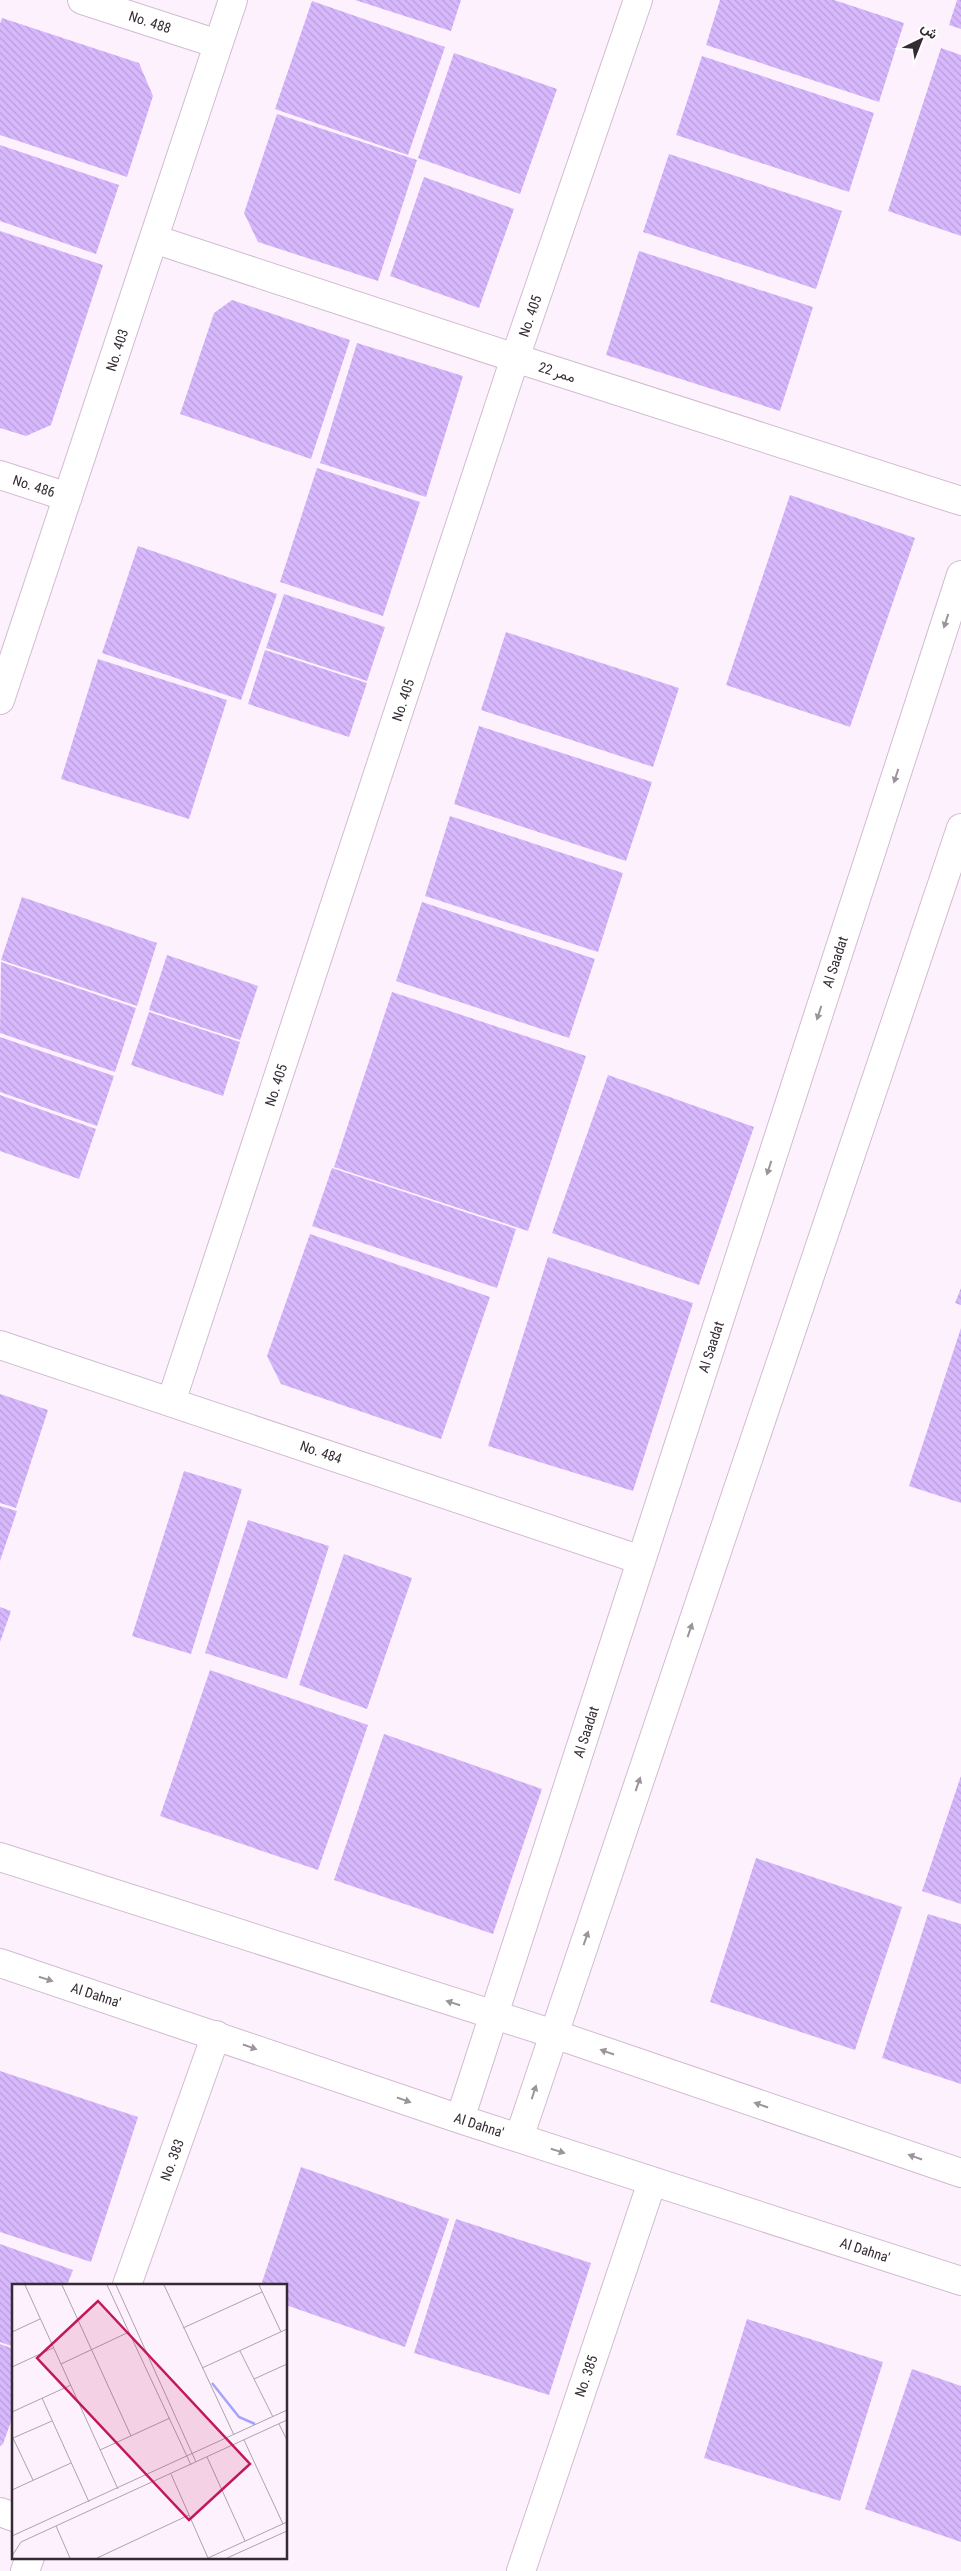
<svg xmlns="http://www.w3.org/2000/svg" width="961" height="2571" viewBox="0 0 961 2571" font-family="'Roboto Condensed',Vazirmatn,sans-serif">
	<defs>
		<pattern id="building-back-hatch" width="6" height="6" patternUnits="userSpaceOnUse" patternTransform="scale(1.25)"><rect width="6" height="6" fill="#d7b8fd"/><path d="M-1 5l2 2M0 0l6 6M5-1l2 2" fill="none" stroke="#b99ed9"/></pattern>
	</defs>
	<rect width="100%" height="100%" fill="#fef1fe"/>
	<path fill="url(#building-back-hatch)" d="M 355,0 L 461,0 L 451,31 Z
		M 720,0 L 834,0 L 904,23 L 879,102 L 706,45 Z
		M 957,0 L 961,0 L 961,29 L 949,25 Z
		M 312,1 L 445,47 L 408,155 L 275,109 Z
		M 2,18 L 139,63 L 153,96 L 127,177 L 0,135 L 0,24 Z
		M 941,48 L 961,55 L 961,236 L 888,211 Z
		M 454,53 L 557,89 L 520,194 L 418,158 Z
		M 702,56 L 874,113 L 849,192 L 676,135 Z
		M 277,114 L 417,160 L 378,281 L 258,242 L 244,213 Z
		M 0,145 L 119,185 L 96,254 L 0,221 Z
		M 669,154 L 842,211 L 816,289 L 643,232 Z
		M 424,177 L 514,209 L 479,308 L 390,276 Z
		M 0,231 L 103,265 L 51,425 L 26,436 L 0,428 Z
		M 639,251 L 813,307 L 780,411 L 606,355 Z
		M 232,300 L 350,340 L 311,459 L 180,414 L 214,313 Z
		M 357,343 L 463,376 L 426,497 L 320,463 Z
		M 317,468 L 420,502 L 383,616 L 280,582 Z
		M 790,495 L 915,538 L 850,727 L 726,685 Z
		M 138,546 L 277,594 L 241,700 L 102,653 Z
		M 284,594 L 385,627 L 367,681 L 266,648 Z
		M 506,632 L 679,688 L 653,767 L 481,710 Z
		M 265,650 L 367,683 L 349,737 L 248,704 Z
		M 98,659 L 227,700 L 189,819 L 61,779 Z
		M 479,726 L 652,782 L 626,861 L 454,804 Z
		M 450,816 L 623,873 L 598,952 L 425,896 Z
		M 22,897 L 157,943 L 137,1006 L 1,960 Z
		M 422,902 L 595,959 L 569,1038 L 396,981 Z
		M 167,955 L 258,986 L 240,1040 L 149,1010 Z
		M 1,962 L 136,1008 L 115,1072 L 0,1033 Z
		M 392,992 L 586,1056 L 528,1231 L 334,1167 Z
		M 149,1012 L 240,1042 L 223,1096 L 131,1065 Z
		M 0,1037 L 114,1076 L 97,1126 L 0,1092 Z
		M 608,1075 L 754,1127 L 699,1285 L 552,1233 Z
		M 0,1095 L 96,1129 L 79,1179 L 0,1151 Z
		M 332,1168 L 516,1229 L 497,1288 L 312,1226 Z
		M 310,1234 L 490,1297 L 441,1439 L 281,1384 L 267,1356 Z
		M 548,1257 L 693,1303 L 633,1491 L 488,1446 Z
		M 961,1288 L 961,1305 L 955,1303 Z
		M 961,1328 L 961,1503 L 909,1486 Z
		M 0,1394 L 48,1410 L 16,1508 L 0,1503 Z
		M 184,1471 L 242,1489 L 191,1654 L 132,1636 Z
		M 0,1506 L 17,1511 L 0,1561 Z
		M 248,1520 L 329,1546 L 287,1679 L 205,1653 Z
		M 344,1554 L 412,1578 L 367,1709 L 299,1685 Z
		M 0,1607 L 11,1611 L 0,1642 Z
		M 210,1670 L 368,1725 L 318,1870 L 160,1816 Z
		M 384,1734 L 542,1789 L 493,1934 L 334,1880 Z
		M 961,1776 L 961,1904 L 922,1891 Z
		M 756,1858 L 902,1907 L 855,2050 L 710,2002 Z
		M 928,1914 L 961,1924 L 961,2084 L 882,2058 Z
		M 0,2071 L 138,2117 L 91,2262 L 0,2232 Z
		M 301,2167 L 449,2219 L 405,2347 L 286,2305 L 286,2285 L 261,2285 Z
		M 456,2219 L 591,2263 L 549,2395 L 414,2353 Z
		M 0,2244 L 73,2270 L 67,2285 L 14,2285 L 14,2347 L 0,2342 Z
		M 747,2319 L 883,2362 L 840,2501 L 704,2458 Z
		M 0,2344 L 14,2349 L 14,2413 L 3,2444 L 0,2446 Z
		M 912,2369 L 961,2386 L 961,2542 L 865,2509 Z"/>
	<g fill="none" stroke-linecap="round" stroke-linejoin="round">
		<g stroke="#d1bcd0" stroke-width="30">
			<path id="minor" d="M 82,0 L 218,44
				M 154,239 L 515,358 L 961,501
				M 0,475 L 68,497
				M 0,700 L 233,0
				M 0,1345 L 641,1560
				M 171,1402 L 515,358 L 638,0
				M 127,2285 L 216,2035
				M 0,2512 L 14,2517
				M 25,2571 L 30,2557
				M 521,2571 L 652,2182"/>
		</g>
		<g stroke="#d1bcd0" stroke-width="30">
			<path id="tertiary" d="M 0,1857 L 554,2034 L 961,2173
				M 0,1963 L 460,2119 L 961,2281
				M 460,2119 L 961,575
				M 519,2138 L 961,828"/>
		</g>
		<use href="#minor" stroke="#fff" stroke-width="28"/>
		<use href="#tertiary" stroke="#fff" stroke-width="28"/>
	</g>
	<defs><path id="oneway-solid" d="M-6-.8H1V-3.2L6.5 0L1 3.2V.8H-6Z" transform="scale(1.25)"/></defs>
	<g fill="#9a9599">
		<use href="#oneway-solid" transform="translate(946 621) rotate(108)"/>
		<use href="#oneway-solid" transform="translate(896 776) rotate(108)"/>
		<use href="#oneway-solid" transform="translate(819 1013) rotate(108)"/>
		<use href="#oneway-solid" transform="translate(769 1168) rotate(108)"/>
		<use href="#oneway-solid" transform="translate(690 1630) rotate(-71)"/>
		<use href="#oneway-solid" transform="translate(638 1784) rotate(-71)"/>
		<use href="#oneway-solid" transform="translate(586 1938) rotate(-71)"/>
		<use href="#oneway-solid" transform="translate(46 1979) rotate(18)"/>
		<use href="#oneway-solid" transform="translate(453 2003) rotate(-162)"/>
		<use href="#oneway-solid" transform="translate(250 2047) rotate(19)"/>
		<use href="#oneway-solid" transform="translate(607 2052) rotate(-161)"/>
		<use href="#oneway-solid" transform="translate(534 2092) rotate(-72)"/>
		<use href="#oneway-solid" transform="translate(404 2100) rotate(19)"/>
		<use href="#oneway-solid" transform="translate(761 2105) rotate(-161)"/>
		<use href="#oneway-solid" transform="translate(558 2151) rotate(18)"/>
		<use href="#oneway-solid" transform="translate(915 2157) rotate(-161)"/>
	</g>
	<g text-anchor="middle" stroke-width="4" stroke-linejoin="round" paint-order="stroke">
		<g font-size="14" fill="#342b33" stroke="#fff">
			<text transform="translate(150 22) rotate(18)" y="5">No. 488</text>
			<text transform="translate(530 316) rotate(-71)" y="5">No. 405</text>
			<text transform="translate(117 350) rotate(-72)" y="5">No. 403</text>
			<text transform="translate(557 372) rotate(18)" y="5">ممر 22</text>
			<text transform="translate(34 486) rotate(18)" y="5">No. 486</text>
			<text transform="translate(403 700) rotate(-72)" y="5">No. 405</text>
			<text transform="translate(835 962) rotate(-72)" y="5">Al Saadat</text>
			<text transform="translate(276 1085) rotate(-72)" y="5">No. 405</text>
			<text transform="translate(711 1347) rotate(-72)" y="5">Al Saadat</text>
			<text transform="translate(321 1452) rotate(19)" y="5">No. 484</text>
			<text transform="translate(586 1732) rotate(-72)" y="5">Al Saadat</text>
			<text transform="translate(96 1995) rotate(18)" y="5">Al Dahna'</text>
			<text transform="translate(479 2125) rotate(18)" y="5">Al Dahna'</text>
			<text transform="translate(172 2160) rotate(-70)" y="5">No. 383</text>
			<text transform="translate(865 2250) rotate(18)" y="5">Al Dahna'</text>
			<text transform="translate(586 2376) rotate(-71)" y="5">No. 385</text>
		</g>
	</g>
	<g transform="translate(12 2284)">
		<rect width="275" height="275" fill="#fef1fe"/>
		<path fill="none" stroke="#a4a4fc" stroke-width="2.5" d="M 200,99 L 227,133 L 243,140"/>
		<path fill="none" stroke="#ada2ad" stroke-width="1" d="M 13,1 L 106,205M 50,1 L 119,152M 95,1 L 179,181M 104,1 L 184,178M 152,1 L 222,151M 247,1 L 269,48M 171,44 L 250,8M 0,48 L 28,35M 228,67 L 261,133M 49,80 L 117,48M 0,83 L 41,64M 190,84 L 275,45M 242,95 L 275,80M 30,114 L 77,218M 0,128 L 59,101M 267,140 L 275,156M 0,152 L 21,196M 1,154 L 40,137M 232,156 L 271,240M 88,166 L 158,134M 195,173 L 233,257M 159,190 L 196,274M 0,206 L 59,179M 44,242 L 58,274M 0,252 L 275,126M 0,272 L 9,258 L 275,136M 85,274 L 177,231M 196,274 L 275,238M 215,274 L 275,247"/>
		<path fill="#c2185b" fill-opacity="0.15" stroke="#c2185b" stroke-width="2.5" d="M 86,17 L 238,180 L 177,236 L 25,74 Z"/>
		<rect width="275" height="275" fill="none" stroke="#342b33" stroke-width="2.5"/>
	</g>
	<g transform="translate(921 40) rotate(43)" stroke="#ffffff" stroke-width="4" paint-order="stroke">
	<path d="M0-4L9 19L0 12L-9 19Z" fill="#342b33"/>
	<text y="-8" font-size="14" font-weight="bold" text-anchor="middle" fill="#342b33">ش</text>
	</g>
</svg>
